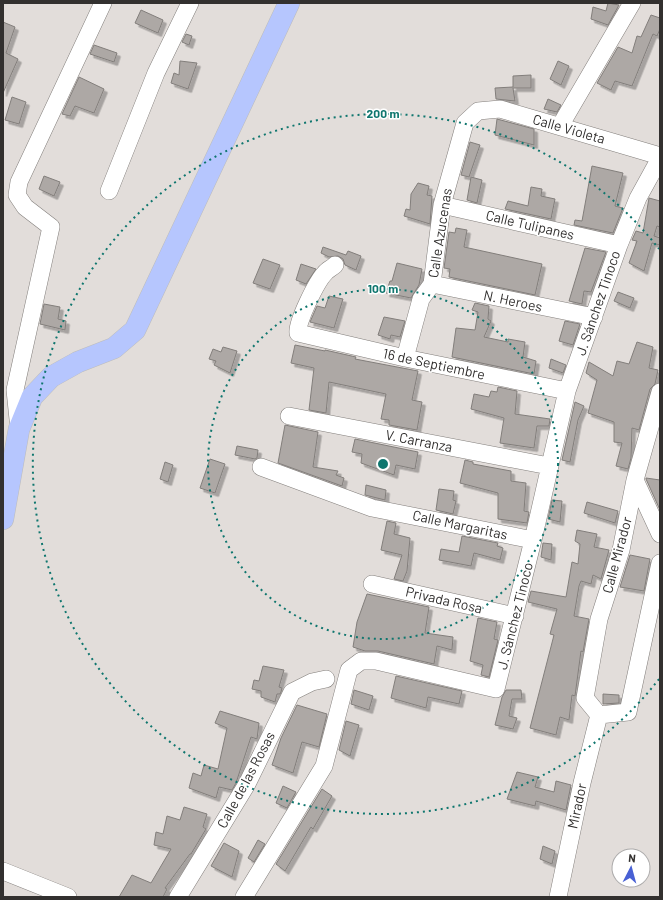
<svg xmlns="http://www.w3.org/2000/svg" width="663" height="900" viewBox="0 0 663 900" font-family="Barlow,sans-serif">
	<defs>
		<filter id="shadow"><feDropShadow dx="3.5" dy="3.5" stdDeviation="0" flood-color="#0004"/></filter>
	</defs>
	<rect width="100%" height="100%" fill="#e2ddda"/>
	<path fill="#ada8a5" stroke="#827e7b" filter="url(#shadow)" d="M 608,3 L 619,5 L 608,25 L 591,19 L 593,7 L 606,11 Z
		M 141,10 L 163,20 L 158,33 L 135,23 Z
		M 651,15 L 660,18 L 660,29 L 657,36 L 653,34 L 632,86 L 615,81 L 611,90 L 597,83 L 618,47 L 632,53 L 637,36 L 641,37 Z
		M 3,22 L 15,27 L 6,53 L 18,59 L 3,93 Z
		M 186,34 L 192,36 L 189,45 L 182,42 Z
		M 94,45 L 117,53 L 114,62 L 90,54 Z
		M 180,61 L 197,63 L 188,89 L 171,83 L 174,73 L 179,75 Z
		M 558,61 L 569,66 L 561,85 L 550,79 Z
		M 531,75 L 531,88 L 513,88 L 515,101 L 496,99 L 495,88 L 513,87 L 513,76 Z
		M 79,77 L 104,89 L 94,113 L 75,106 L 70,116 L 62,114 Z
		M 12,97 L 26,102 L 19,124 L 5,120 Z
		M 548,99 L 561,105 L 557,112 L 544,109 Z
		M 497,119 L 534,129 L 534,145 L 495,135 Z
		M 470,142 L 480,145 L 469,177 L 461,175 Z
		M 592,166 L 623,173 L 615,206 L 623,208 L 613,233 L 574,225 L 575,220 L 582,221 Z
		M 44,176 L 60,182 L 54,196 L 39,189 Z
		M 471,177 L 482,180 L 477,203 L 467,200 Z
		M 418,183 L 429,186 L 427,195 L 432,196 L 430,224 L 404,216 L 406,209 L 410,210 L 411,194 Z
		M 531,187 L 542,189 L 541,196 L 555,199 L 551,219 L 505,209 L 508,201 L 528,206 Z
		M 649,198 L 660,201 L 660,227 L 657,226 L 654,236 L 660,238 L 660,245 L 652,243 L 644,271 L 629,263 L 637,241 L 632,240 L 636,231 L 643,233 Z
		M 456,228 L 467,230 L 464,247 L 542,264 L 535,295 L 449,277 L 450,269 L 444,268 L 449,232 L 455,233 Z
		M 323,247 L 346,255 L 348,251 L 361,256 L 356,270 L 345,265 L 343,259 L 338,256 L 329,257 L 321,253 Z
		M 585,248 L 606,252 L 591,292 L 584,291 L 582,304 L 569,301 Z
		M 263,259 L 280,265 L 270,289 L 253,283 Z
		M 397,263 L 422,269 L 419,285 L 411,298 L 386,293 L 390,281 L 392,281 Z
		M 301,264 L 316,269 L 306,284 L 296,280 Z
		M 618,292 L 634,298 L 630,308 L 614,301 Z
		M 329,296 L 343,299 L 334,328 L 310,322 L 317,306 L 325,308 Z
		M 475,303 L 489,306 L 488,319 L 491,321 L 484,337 L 508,342 L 508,339 L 525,342 L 523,357 L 536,361 L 534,374 L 452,357 L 456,328 L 475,330 L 478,312 L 472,310 Z
		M 44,304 L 60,307 L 58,319 L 66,321 L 65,330 L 40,324 Z
		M 384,317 L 405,321 L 400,337 L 391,335 L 390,339 L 378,335 Z
		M 565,321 L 580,324 L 573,345 L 559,341 Z
		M 637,342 L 653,347 L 649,368 L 658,370 L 655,384 L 650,389 L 639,430 L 632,428 L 631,458 L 628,469 L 616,466 L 622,443 L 614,442 L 614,422 L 588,413 L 597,380 L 586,373 L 589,362 L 613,376 L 617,361 L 629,364 Z
		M 295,345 L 325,351 L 325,350 L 356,357 L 355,359 L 418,371 L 412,400 L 422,402 L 417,430 L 389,425 L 389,420 L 381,419 L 386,394 L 329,382 L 326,413 L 309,410 L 314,368 L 291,363 Z
		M 223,347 L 237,351 L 230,373 L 214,365 L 216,361 L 209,359 L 213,349 L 221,352 Z
		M 551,359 L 566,365 L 563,373 L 549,368 Z
		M 498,387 L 517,391 L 515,414 L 550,419 L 549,426 L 537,426 L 534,448 L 500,443 L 504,418 L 471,409 L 474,394 L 489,397 L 491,391 L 497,392 Z
		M 575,402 L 584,406 L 578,420 L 570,462 L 562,460 Z
		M 285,425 L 318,432 L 313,467 L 338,471 L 336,475 L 344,478 L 342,486 L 278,463 Z
		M 355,439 L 418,452 L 415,469 L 396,465 L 394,475 L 361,463 L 362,454 L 352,452 Z
		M 237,446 L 258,450 L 257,458 L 255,459 L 235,455 Z
		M 210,459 L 225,464 L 215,493 L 200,488 Z
		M 465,460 L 473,462 L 473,464 L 511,471 L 511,481 L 526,483 L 524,511 L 529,512 L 527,523 L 498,519 L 498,493 L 460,483 Z
		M 165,462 L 173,465 L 168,482 L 160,479 Z
		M 646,478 L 660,480 L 660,510 L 646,479 Z
		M 366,485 L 386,490 L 385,500 L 365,495 Z
		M 439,489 L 454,491 L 453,500 L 456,501 L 453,514 L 436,510 Z
		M 552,500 L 562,501 L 560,522 L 548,519 Z
		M 587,502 L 618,511 L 615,523 L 584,513 Z
		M 387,521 L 396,523 L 394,534 L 410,538 L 407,571 L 403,581 L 394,579 L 402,555 L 381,550 Z
		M 577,530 L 597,534 L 594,547 L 609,550 L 601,579 L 593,575 L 591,584 L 581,581 L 579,586 L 574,616 L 589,619 L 583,652 L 581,651 L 575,696 L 572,695 L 569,720 L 560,717 L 556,735 L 530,728 L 554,635 L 550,634 L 557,609 L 528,602 L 531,591 L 566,597 L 572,562 L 578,564 L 580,544 L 575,541 Z
		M 462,536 L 498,543 L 497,546 L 503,548 L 500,560 L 474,553 L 471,566 L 439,560 L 441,549 L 459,552 Z
		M 543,543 L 552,544 L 551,560 L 541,557 Z
		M 630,555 L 650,559 L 644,591 L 620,587 Z
		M 367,594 L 429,607 L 425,633 L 453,637 L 452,650 L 437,646 L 434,664 L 378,651 L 365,651 L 353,647 L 357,622 Z
		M 478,618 L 497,622 L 494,639 L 498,640 L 489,677 L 481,675 L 483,665 L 470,661 Z
		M 263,666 L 284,670 L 279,687 L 282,688 L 281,692 L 280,694 L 277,694 L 275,702 L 261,697 L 261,691 L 252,689 L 254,680 L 259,681 Z
		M 396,676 L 462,691 L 459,704 L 428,697 L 426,708 L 391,698 Z
		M 354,690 L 373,696 L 369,710 L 351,704 Z
		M 506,690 L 521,690 L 522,699 L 512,699 L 509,716 L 517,718 L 513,729 L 495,725 L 502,697 Z
		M 603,694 L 619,695 L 619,703 L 603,704 Z
		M 297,705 L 327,714 L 319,747 L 302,742 L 293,773 L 272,765 L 281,738 Z
		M 220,711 L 259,723 L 257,739 L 251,737 L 236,783 L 232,790 L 219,787 L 216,798 L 189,788 L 193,773 L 201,776 L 204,765 L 218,769 L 227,728 L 215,723 Z
		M 346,721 L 359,725 L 350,756 L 339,750 Z
		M 517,772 L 538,777 L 535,787 L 554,792 L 556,781 L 571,785 L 566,810 L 536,801 L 535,806 L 507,799 Z
		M 283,786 L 296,792 L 287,808 L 276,803 Z
		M 322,789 L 332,796 L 313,829 L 311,827 L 285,871 L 276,864 Z
		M 184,807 L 207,814 L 203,827 L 206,829 L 191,854 L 190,854 L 165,888 L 167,889 L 163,897 L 119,897 L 132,875 L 151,883 L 171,849 L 154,845 L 156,832 L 163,834 L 167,816 L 180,820 Z
		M 258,840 L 265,844 L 254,862 L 248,858 Z
		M 224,843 L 239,851 L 232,877 L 211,866 Z
		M 543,846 L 555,851 L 552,864 L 540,859 Z"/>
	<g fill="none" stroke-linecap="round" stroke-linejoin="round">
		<g stroke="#837f7c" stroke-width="18">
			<path id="minor" d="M 560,126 L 632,3
				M 109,191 L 156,73 L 190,3
				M 442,205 L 619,245
				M 335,265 C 332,268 327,270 325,273 C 317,281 296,323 298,333 L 405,358 L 567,391
				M 432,284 L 594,317
				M 405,358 L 421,299 L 432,284 L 442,205 L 465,123 L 478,111 L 500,109 L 660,156
				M 289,416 L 549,466
				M 19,429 L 15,390 L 51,227 L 25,207 L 17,195 L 19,182 L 103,3
				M 261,467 L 372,508 L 533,540
				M 635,480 L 660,534
				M 372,584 L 515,616
				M 599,715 L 585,698 L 599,619 L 621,550 L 635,480 L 660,392
				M 599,715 L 628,712 L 660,563
				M 3,871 L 68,897
				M 178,897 L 247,784 L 292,692 L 312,682 L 326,679
				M 244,897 L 324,766 L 349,670 L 361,661 L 376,661 L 496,689 L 533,540 L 567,391 L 619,245 L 638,198 L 660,158
				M 558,897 L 582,783 L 599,715"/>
		</g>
		<g stroke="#bdbdbc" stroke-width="22">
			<path id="major" d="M 3,519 L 19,429 L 32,397 L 51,377 L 78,362 L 114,348 L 135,330 L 289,3"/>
		</g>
		<use href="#minor" stroke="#fff" stroke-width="17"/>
		<use href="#major" stroke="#b6c6fe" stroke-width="21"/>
	</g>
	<g fill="none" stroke="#0f766e" stroke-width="2" stroke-dasharray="2 4">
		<circle cx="383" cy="464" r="175"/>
		<path d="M659 679A350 350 0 1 1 659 249"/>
	</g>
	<g text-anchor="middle" stroke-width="3" stroke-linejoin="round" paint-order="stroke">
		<g font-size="14" fill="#32302f" stroke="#fff">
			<text transform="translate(569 129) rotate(16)" y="5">Calle Violeta</text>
			<text transform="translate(530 225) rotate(13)" y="5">Calle Tulipanes</text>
			<text transform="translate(440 233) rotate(-81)" y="5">Calle Azucenas</text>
			<text transform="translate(513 301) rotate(12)" y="5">N. Heroes</text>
			<text transform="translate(598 303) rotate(-71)" y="5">J. Sánchez Tinoco</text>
			<text transform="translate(434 364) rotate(12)" y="5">16 de Septiembre</text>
			<text transform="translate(419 441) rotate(11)" y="5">V. Carranza</text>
			<text transform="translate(460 525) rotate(12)" y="5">Calle Margaritas</text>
			<text transform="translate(617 555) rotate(-75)" y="5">Calle Mirador</text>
			<text transform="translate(444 600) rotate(13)" y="5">Privada Rosa</text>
			<text transform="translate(515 616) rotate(-76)" y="5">J. Sánchez Tinoco</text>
			<text transform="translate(246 780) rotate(-62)" y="5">Calle de las Rosas</text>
			<text transform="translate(577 806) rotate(-78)" y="5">Mirador</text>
		</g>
	</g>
	<circle cx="383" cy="464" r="6" fill="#0f766e" stroke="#fff" stroke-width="2"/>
	<g font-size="12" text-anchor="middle" font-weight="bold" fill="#0f766e" stroke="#fff" stroke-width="3" stroke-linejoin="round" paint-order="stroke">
		<text x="383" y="118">200 m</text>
		<text x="383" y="293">100 m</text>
	</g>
	<rect width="663" height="900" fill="none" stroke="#32302f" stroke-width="8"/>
	<g transform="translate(631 868) rotate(6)"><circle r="19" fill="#ffffff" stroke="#adacac"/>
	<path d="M0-3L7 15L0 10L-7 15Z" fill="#4860d4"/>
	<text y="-6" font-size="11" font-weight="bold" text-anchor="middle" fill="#32302f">N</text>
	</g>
</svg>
